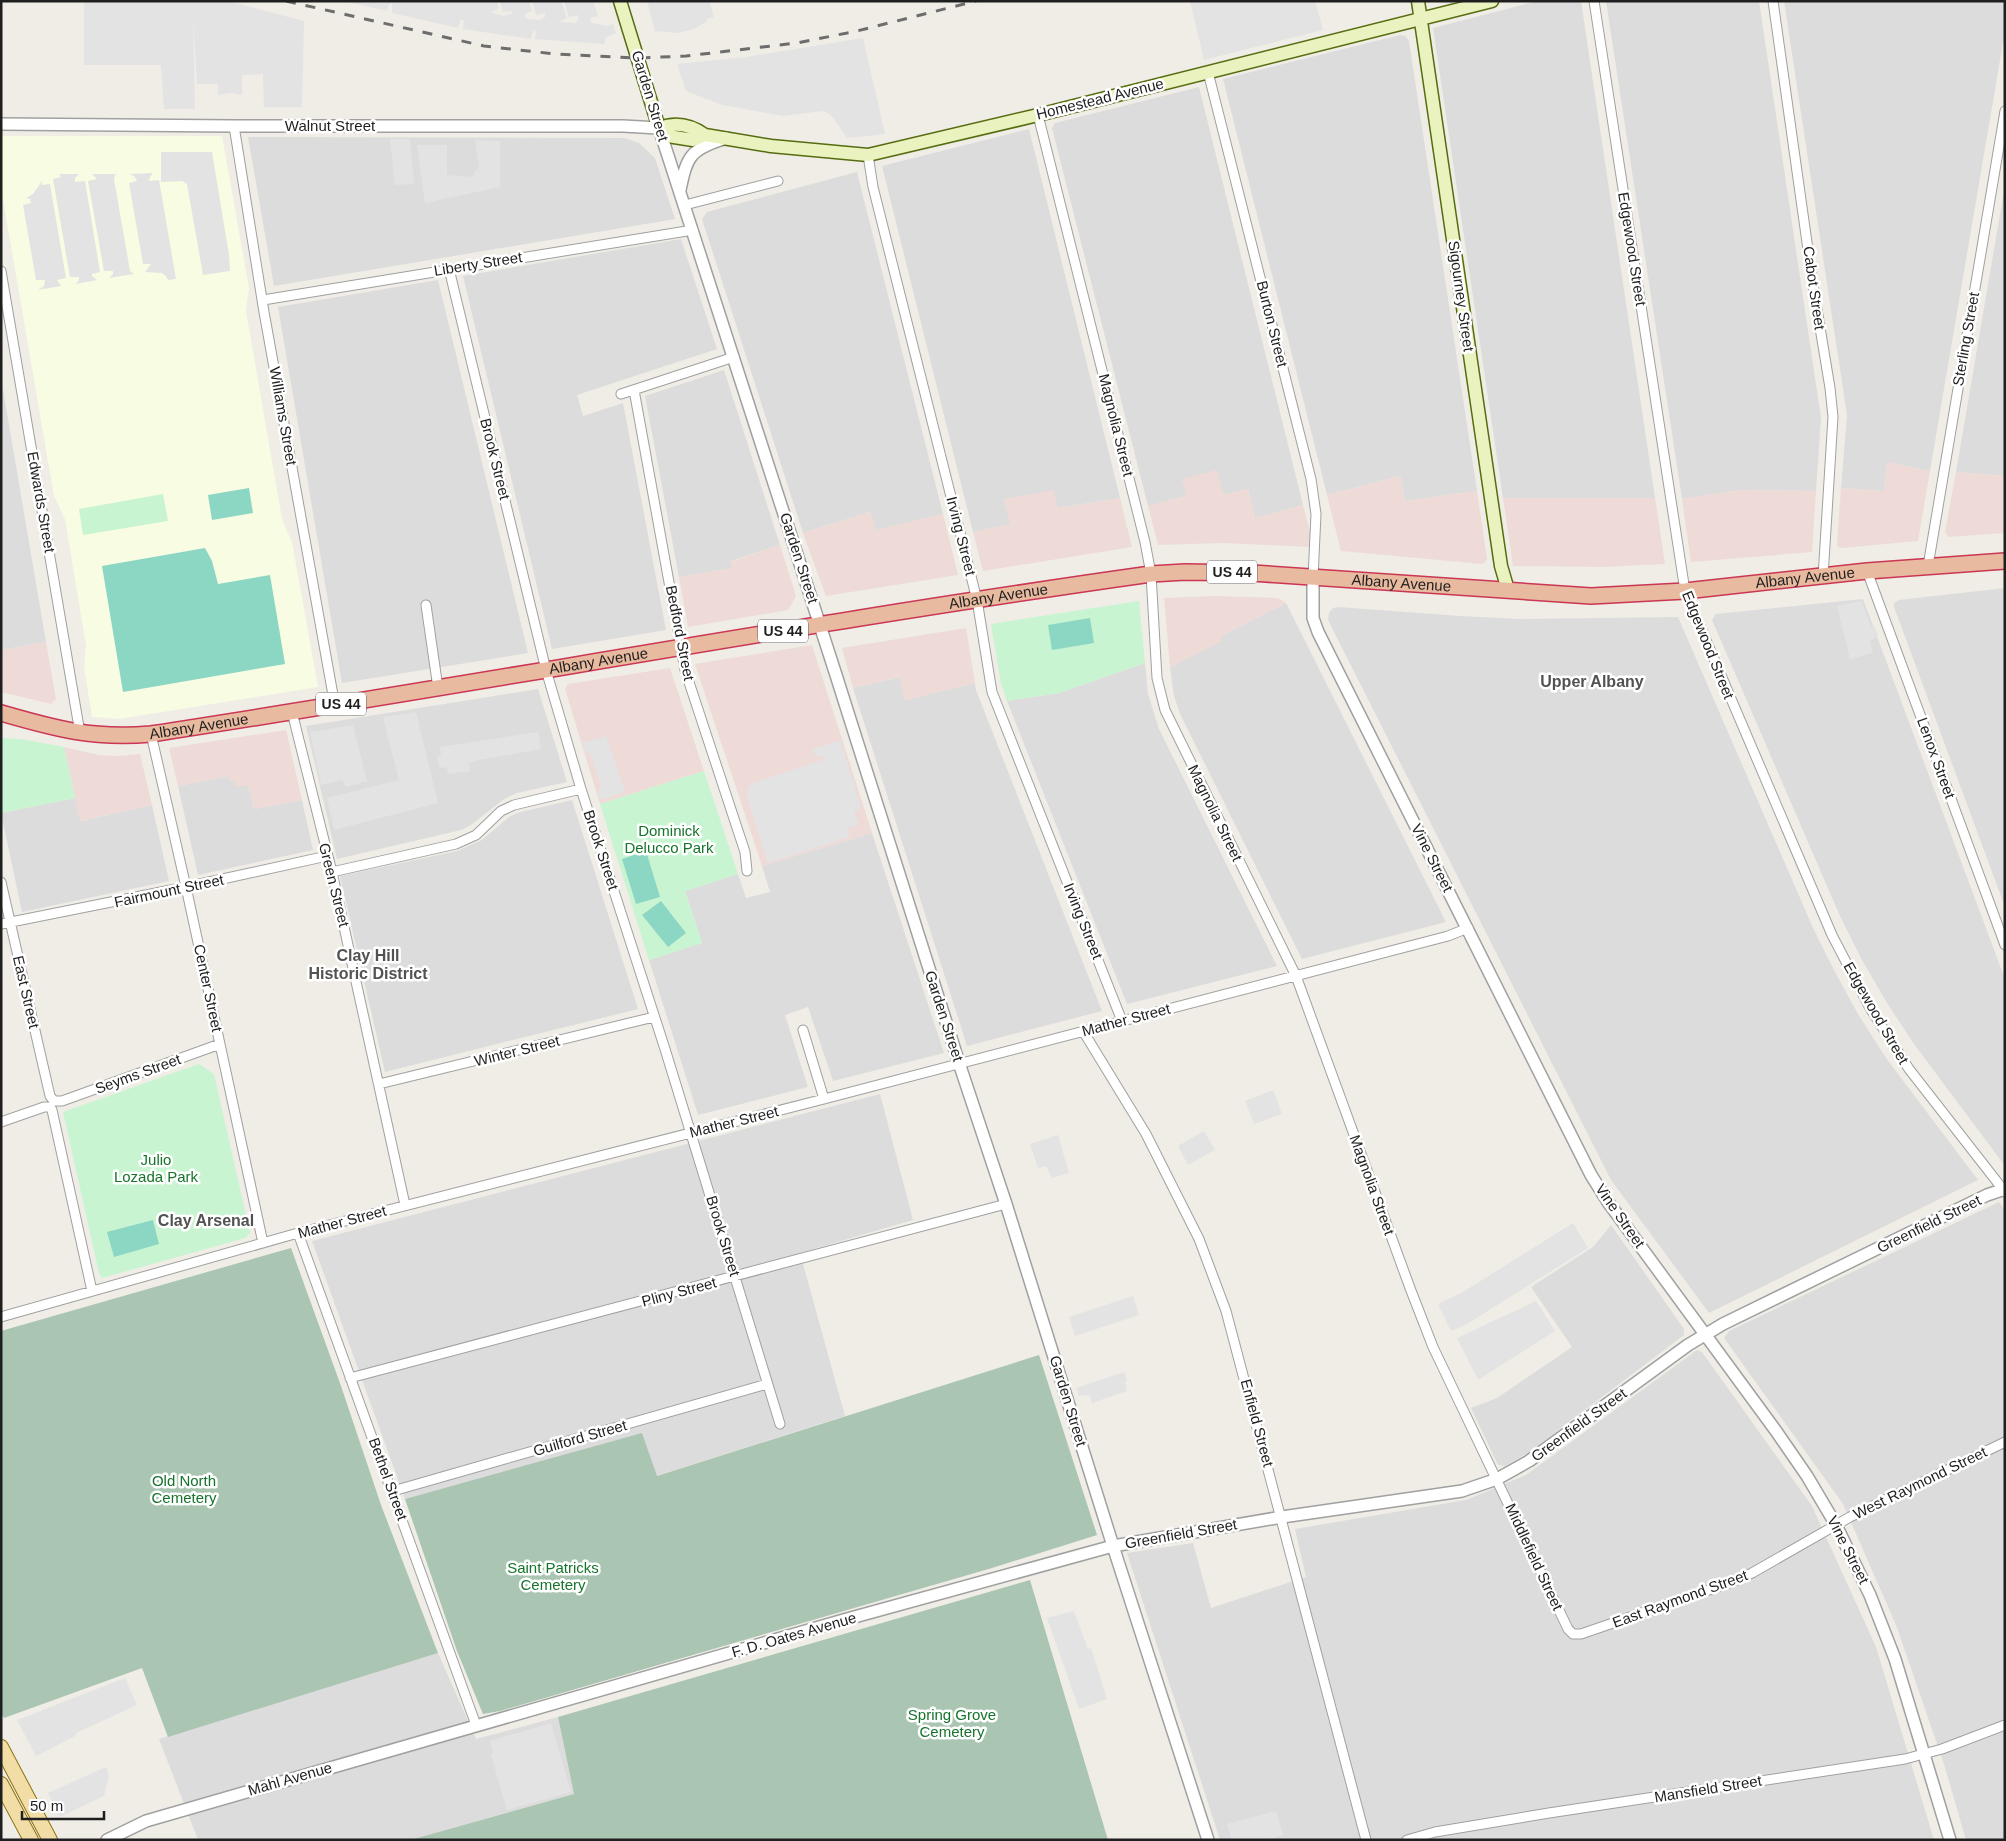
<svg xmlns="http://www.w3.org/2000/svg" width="2006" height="1841" viewBox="0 0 2006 1841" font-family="Arial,sans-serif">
	<rect width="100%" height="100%" fill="#efede6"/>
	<path fill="#dddcdc" d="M 1538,1 L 1581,1 L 1655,498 L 1503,498 L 1433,28 Z
		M 1606,1 L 1759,1 L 1821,418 L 1816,491 L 1741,490 L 1682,499 Z
		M 1784,1 L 2005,1 L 2005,31 L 1930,471 L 1887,462 L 1884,491 L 1841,488 L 1847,415 Z
		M 1400,35 L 1405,36 L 1409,41 L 1477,491 L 1405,501 L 1400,476 L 1327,495 L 1223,79 Z
		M 1199,87 L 1303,505 L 1255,518 L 1248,489 L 1223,495 L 1216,470 L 1186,496 L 1148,506 L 1052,128 L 1055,123 Z
		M 1029,129 L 1120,498 L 1058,508 L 1004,500 L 1011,524 L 973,532 L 882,166 Z
		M 248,137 L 624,138 L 639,143 L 655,158 L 675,219 L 274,286 Z
		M 857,172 L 943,514 L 876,531 L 870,512 L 803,533 L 702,219 L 707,212 Z
		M 2005,185 L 2005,476 L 1956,472 Z
		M 681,239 L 717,349 L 577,395 L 583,416 L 623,403 L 666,630 L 552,649 L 463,276 Z
		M 438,280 L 528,653 L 342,683 L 278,307 Z
		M 724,370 L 780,545 L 731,561 L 732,568 L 679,577 L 645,396 Z
		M 1,378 L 46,642 L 1,650 Z
		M 2005,588 L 2005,907 L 1894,607 L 1894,603 L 1899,600 Z
		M 1863,599 L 2005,979 L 2005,1166 L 1914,1044 L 1887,1003 L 1862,960 L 1840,916 L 1712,620 L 1716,614 Z
		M 1286,603 L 1446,922 L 1302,959 L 1181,716 L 1174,696 L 1170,667 L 1221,641 L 1221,636 Z
		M 1338,607 L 1460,616 L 1520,619 L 1678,617 L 1813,928 L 1835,972 L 1858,1014 L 1886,1058 L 1978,1180 L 1709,1313 L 1611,1180 L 1330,624 L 1328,619 L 1329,613 L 1333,608 Z
		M 1145,663 L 1148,694 L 1159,729 L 1277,966 L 1127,1004 L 1007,701 L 1059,693 Z
		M 900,677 L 905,700 L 975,683 L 976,690 L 1102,1011 L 967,1046 L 853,688 Z
		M 538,689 L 567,782 L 517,793 L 504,799 L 471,825 L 461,830 L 337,859 L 306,726 Z
		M 228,776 L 234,781 L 248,784 L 254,809 L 302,800 L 313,850 L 198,875 L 178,786 Z
		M 75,798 L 81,821 L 152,805 L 169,881 L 22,912 L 1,813 Z
		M 572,800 L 638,1009 L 385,1072 L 340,876 L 457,851 L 482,840 L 509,817 L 517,813 Z
		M 872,833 L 944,1053 L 833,1081 L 808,1007 L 785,1015 L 808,1087 L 698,1115 L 649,960 L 702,943 L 685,891 L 738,874 L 746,898 L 770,892 L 762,866 Z
		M 880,1094 L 913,1220 L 800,1253 L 845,1416 L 656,1476 L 642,1434 L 405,1499 L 312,1241 Z
		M 1999,1202 L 2005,1210 L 2005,1840 L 1966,1840 L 1944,1764 L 1896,1625 L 1843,1504 L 1724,1338 L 1729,1331 Z
		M 1611,1225 L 1684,1329 L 1684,1335 L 1529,1452 L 1505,1466 L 1498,1465 L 1471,1408 L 1497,1398 L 1572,1347 L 1531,1287 L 1593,1247 Z
		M 1697,1350 L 1702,1352 L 1812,1506 L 1876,1647 L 1934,1840 L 1220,1840 L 1127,1553 L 1193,1543 L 1211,1608 L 1306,1577 L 1295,1529 L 1466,1500 L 1526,1475 Z
		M 438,1653 L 476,1739 L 558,1717 L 574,1794 L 410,1840 L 198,1840 L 159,1739 Z"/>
	<path fill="#eedbd7" d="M 1887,462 L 1930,471 L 1918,541 L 1842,548 L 1838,547 L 1837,544 L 1841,488 L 1884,491 Z
		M 1217,470 L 1223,495 L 1248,489 L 1255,518 L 1303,505 L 1313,543 L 1311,547 L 1224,543 L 1158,545 L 1148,506 L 1186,496 L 1182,479 Z
		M 1956,472 L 2005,476 L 2005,533 L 1948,537 L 1945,532 Z
		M 1400,476 L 1405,501 L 1477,491 L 1487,559 L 1485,562 L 1482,564 L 1341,551 L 1327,495 Z
		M 1053,490 L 1058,508 L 1120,498 L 1132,547 L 983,571 L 973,532 L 1010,524 L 1004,499 Z
		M 1741,490 L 1816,491 L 1812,552 L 1691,562 L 1682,499 Z
		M 1503,498 L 1655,498 L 1665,564 L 1603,567 L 1513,566 Z
		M 870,512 L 876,530 L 943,514 L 958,575 L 826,596 L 803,533 Z
		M 780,545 L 796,596 L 788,610 L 688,627 L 679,577 L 732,568 L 730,562 Z
		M 1216,596 L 1278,598 L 1286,603 L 1221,636 L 1222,641 L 1170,667 L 1164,598 Z
		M 966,628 L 975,683 L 905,700 L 899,677 L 853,688 L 842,648 Z
		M 46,642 L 56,699 L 51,704 L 1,692 L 1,650 Z
		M 812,645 L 872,833 L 762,866 L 695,664 Z
		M 670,668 L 704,771 L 600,804 L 565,689 L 568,684 Z
		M 286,730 L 302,800 L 254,809 L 248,785 L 236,787 L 234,781 L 230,781 L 228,776 L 178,786 L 169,748 Z
		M 64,747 L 99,755 L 117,756 L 140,754 L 152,805 L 80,821 Z"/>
	<path fill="#f8fce2" d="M 1,136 L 222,136 L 249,288 L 246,311 L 282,519 L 292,542 L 318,687 L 119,719 L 92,717 L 84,667 L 86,646 L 65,519 L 54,496 L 1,188 Z"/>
	<path fill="#aac5b2" d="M 291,1248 L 341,1386 L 381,1505 L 438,1653 L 168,1737 L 142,1668 L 4,1718 L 1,1714 L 1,1331 Z
		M 1039,1355 L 1097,1535 L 992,1568 L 500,1711 L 483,1714 L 457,1651 L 405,1499 L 642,1433 L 657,1476 Z
		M 1030,1580 L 1108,1840 L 410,1840 L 574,1794 L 558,1717 Z"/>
	<path fill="#c8f4d1" d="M 163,494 L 168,521 L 83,535 L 79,509 Z
		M 1139,601 L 1145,663 L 1059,693 L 1007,701 L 1001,684 L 991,624 Z
		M 1,738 L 21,739 L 64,747 L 75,798 L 1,813 Z
		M 704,771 L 738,874 L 685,891 L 702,943 L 649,960 L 600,804 Z
		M 199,1064 L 214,1074 L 250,1233 L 245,1238 L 102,1278 L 99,1273 L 63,1112 Z"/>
	<path fill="#8cd6c4" d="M 249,488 L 253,513 L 212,520 L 208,495 Z
		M 205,548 L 212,561 L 218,584 L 270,575 L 285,664 L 123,692 L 102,566 Z
		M 1090,618 L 1094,643 L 1052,650 L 1048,625 Z
		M 646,851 L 660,897 L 636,904 L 622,859 Z
		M 661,901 L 686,933 L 668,947 L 642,915 Z
		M 153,1220 L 159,1244 L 114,1257 L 107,1232 Z"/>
	<path fill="#e3e3e3" d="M 84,1 L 227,1 L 304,21 L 302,107 L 264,107 L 263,74 L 242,75 L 242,95 L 232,93 L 218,95 L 218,84 L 197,84 L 193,17 L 195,109 L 164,109 L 161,65 L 84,65 Z
		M 344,1 L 497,1 L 499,8 L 491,12 L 503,16 L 511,14 L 512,11 L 503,12 L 500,1 L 529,1 L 532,11 L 525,14 L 525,17 L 528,19 L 540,20 L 545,17 L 545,13 L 536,15 L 532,1 L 561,1 L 567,18 L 558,22 L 575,23 L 578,20 L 578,15 L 569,17 L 564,1 L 593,1 L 598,16 L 590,18 L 592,23 L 606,26 L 613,24 L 616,33 L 606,37 L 604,44 L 535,39 L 536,32 L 533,30 L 531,39 L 463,29 L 464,21 L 461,19 L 458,28 L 392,13 L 392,3 L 389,4 L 387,11 Z
		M 647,1 L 709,1 L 714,17 L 707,19 L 706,22 L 694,29 L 678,33 L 655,31 Z
		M 1190,1 L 1315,1 L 1323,30 L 1204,60 Z
		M 863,38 L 885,134 L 847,138 L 832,116 L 823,111 L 783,116 L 722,105 L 686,91 L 677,64 L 746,57 Z
		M 390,139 L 410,139 L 414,184 L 395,185 Z
		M 475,140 L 500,141 L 500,187 L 425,203 L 417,145 L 447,145 L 447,175 L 473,177 L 475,171 L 479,168 Z
		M 161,152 L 212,152 L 229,255 L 230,271 L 203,275 L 187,184 L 182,181 L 161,182 Z
		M 153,173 L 150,177 L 149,181 L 159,180 L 176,279 L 168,280 L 166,276 L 162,273 L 145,272 L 151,264 L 143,264 L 129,183 L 137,181 L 134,176 L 129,174 Z
		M 59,174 L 79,174 L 75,178 L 75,182 L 85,181 L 100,272 L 92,274 L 92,276 L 97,280 L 76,284 L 79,280 L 79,277 L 70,277 L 53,179 L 61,177 Z
		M 92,174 L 118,174 L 115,175 L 114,179 L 130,271 L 134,274 L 109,278 L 113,274 L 113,271 L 104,271 L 88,181 L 97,179 Z
		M 42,181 L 42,185 L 50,184 L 66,278 L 57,280 L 61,286 L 38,290 L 44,286 L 45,280 L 36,280 L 23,205 L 31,203 L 30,199 L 26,198 L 33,194 Z
		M 1860,601 L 1862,602 L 1871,626 L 1875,627 L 1878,636 L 1870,641 L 1873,653 L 1850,659 L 1837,606 Z
		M 416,712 L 438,803 L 334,830 L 327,798 L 399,780 L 383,717 Z
		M 353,725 L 367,781 L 346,787 L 342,780 L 321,785 L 310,732 Z
		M 538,732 L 541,749 L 474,761 L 469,764 L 470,771 L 448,774 L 447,767 L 440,768 L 439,766 L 437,756 L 441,755 L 440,747 Z
		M 606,736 L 625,792 L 600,800 L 597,790 L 601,789 L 601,786 L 590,753 L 586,752 L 582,743 Z
		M 840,740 L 861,808 L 854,812 L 859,825 L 848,828 L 849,837 L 768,863 L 747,798 L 748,787 L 753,783 L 823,760 L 824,756 L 815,756 L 813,749 Z
		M 1273,1090 L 1282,1114 L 1254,1124 L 1245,1101 Z
		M 1204,1131 L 1215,1150 L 1188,1165 L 1178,1146 Z
		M 1058,1135 L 1069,1173 L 1052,1178 L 1046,1166 L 1038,1168 L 1030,1144 Z
		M 1573,1223 L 1588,1248 L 1467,1324 L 1451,1331 L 1438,1304 L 1463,1292 Z
		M 1133,1296 L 1139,1315 L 1075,1336 L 1069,1317 Z
		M 1536,1301 L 1555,1331 L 1478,1380 L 1457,1338 Z
		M 1124,1372 L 1127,1380 L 1125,1382 L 1127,1391 L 1092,1403 L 1090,1395 L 1079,1396 L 1076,1388 Z
		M 1074,1611 L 1088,1649 L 1091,1648 L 1107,1699 L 1079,1709 L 1047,1618 Z
		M 125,1678 L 137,1705 L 76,1733 L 75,1736 L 36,1756 L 17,1720 Z
		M 551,1723 L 571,1792 L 507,1810 L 491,1755 L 493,1753 L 490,1741 Z
		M 106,1767 L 109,1776 L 104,1796 L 60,1817 L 48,1793 Z
		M 1276,1811 L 1283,1835 L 1268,1840 L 1232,1840 L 1227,1824 Z"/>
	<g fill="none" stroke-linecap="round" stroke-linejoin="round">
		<g stroke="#a0a0a0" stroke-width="11">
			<path id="minor" d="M 1594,1 L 1685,591 L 1832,935 L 1870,1008 L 1909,1069 L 2005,1192
				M 1773,1 L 1813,285 L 1830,388 L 1833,417 L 1823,577
				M 1208,72 L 1311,479 L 1316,514 L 1313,578
				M 1038,115 L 1145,542 L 1151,574 L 1157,678 L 1165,710 L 1296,976 L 1410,1288 L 1433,1347 L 1568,1629 L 1573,1634 L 1581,1634 L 1732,1582 L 1752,1573 L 1850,1517 L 2005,1442
				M 234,126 L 264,312 L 335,706
				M 868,155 L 873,187 L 977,600 L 992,692 L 1122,1021
				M 685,205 L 778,181
				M 449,269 L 546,670 L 581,789 L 665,1049 L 780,1424
				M 1,271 L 80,733
				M 263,300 L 693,230
				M 634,390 L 685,670 L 745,852 L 747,871
				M 621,394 L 734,357
				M 1928,566 L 2005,111
				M 1867,571 L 2005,945
				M 426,605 L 438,688
				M 292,712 L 332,872 L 405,1205
				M 151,734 L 186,887 L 263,1243
				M 332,872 L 456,844 L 476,835 L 501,811 L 514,805 L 581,789
				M 1,882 L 50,1096 L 54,1101 L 62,1101 L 220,1044
				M 1,924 L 186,887 L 327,856
				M 803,1030 L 824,1099
				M 1083,1031 L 1146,1134 L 1199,1239 L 1226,1311 L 1366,1840
				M 379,1084 L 654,1017
				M 1,1122 L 44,1107 L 50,1107 L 52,1110 L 92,1291
				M 298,1233 L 476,1725
				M 1,1317 L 298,1233 L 824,1099 L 1448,936 L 1468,928
				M 350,1378 L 1006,1204
				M 393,1491 L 767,1384
				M 1407,1840 L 1435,1832 L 1549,1813 L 1905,1759 L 1942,1749 L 2005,1725"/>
		</g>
		<g stroke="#a0a0a0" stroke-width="14">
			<path id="tertiary" d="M 1,124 L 234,126 L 623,126 L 659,128 L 836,675 L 959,1063 L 1006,1204 L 1113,1546 L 1208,1840
				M 680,190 C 687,155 691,149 726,138
				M 1313,578 L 1313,618 L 1318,632 L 1591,1175 L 1608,1202 L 1776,1431 L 1807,1476 L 1836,1525 L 1870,1595 L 1895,1659 L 1950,1840
				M 107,1840 L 146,1821 L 847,1619 L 1113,1546 L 1282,1517 L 1462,1491 L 1497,1479 L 1529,1461 L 1688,1345 L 1723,1324 L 1987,1195 L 2005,1189"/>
		</g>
		<g stroke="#556c10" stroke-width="15">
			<path id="secondary" d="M 620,1 L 659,128
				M 1418,1 L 1501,566 L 1508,590
				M 659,128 L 668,136 L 693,140 L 705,135 L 771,146 L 868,155 L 1038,115 L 1492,1
				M 659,128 C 675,122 691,125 705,135"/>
		</g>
		<g stroke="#8b730f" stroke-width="16">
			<path id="primary" d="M 1,1747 L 50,1840
				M 1,1784 L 31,1840"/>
		</g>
		<g stroke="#ca3654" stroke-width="18">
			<g id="trunk">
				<path id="s1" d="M 1,713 C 56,729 93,739 151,734 C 484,683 816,621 1151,574 L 1185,572 L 1252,573 L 1591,596 L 1685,591 L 1867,571 L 2005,561"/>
			</g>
		</g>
		<use href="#minor" stroke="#fff" stroke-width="9"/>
		<use href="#tertiary" stroke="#fff" stroke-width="11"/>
		<use href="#secondary" stroke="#eaf3bf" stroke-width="12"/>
		<use href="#primary" stroke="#f3dda7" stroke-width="14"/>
		<use href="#trunk" stroke="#e8baa0" stroke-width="15"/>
		<path stroke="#6d6d6d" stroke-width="3" stroke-dasharray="10 10" stroke-linecap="butt" d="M 286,1 L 484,46 L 555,54 L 638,58 L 686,56 L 797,43 L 857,31 L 976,1"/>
	</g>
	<g text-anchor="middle" stroke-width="5" stroke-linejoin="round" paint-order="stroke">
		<g fill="#fff" stroke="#626262" stroke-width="1">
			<rect x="1207" y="560.5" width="50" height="23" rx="4"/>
			<rect x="758" y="619.5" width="50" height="23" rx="4"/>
			<rect x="316" y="692.5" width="50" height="23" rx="4"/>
		</g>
		<g font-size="14" font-weight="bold" fill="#1f1f1f">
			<text x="1232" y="577">US 44</text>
			<text x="783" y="636">US 44</text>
			<text x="341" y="709">US 44</text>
		</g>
		<g font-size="15" fill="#1f1f1f" stroke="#fff">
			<text transform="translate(650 96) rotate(73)" y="5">Garden Street</text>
			<text transform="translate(1100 99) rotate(-14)" y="5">Homestead Avenue</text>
			<text x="330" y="131">Walnut Street</text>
			<text transform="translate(1632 249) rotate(81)" y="5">Edgewood Street</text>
			<text transform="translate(478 264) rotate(-9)" y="5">Liberty Street</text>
			<text transform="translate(1814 288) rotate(82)" y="5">Cabot Street</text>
			<text transform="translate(1461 296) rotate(82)" y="5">Sigourney Street</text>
			<text transform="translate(1272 324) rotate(76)" y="5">Burton Street</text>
			<text transform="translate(1966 339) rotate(-80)" y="5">Sterling Street</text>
			<text transform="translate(283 416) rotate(80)" y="5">Williams Street</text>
			<text transform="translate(1116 425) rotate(76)" y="5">Magnolia Street</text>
			<text transform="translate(495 459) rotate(76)" y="5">Brook Street</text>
			<text transform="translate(41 502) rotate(80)" y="5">Edwards Street</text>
			<text transform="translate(961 536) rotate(76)" y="5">Irving Street</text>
			<text transform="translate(799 558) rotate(72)" y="5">Garden Street</text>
			<text dy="5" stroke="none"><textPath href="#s1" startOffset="1821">Albany Avenue</textPath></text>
			<text dy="5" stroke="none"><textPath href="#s1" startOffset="1416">Albany Avenue</textPath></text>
			<text dy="5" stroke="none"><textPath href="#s1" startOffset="1011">Albany Avenue</textPath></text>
			<text transform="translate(680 633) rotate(79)" y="5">Bedford Street</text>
			<text transform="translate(1708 645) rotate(68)" y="5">Edgewood Street</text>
			<text dy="5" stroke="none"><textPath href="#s1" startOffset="606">Albany Avenue</textPath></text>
			<text dy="5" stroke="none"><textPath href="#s1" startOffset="201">Albany Avenue</textPath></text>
			<text transform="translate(1936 758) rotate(70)" y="5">Lenox Street</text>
			<text transform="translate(1215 813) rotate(64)" y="5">Magnolia Street</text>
			<text transform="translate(601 850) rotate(72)" y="5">Brook Street</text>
			<text transform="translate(1432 858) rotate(63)" y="5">Vine Street</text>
			<text transform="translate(334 885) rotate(76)" y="5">Green Street</text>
			<text transform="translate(169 891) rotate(-12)" y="5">Fairmount Street</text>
			<text transform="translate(1083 921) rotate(68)" y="5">Irving Street</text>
			<text transform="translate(208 988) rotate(78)" y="5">Center Street</text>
			<text transform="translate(26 992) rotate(77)" y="5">East Street</text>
			<text transform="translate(1876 1013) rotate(60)" y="5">Edgewood Street</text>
			<text transform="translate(944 1016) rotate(72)" y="5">Garden Street</text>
			<text transform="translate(1126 1020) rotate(-15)" y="5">Mather Street</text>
			<text transform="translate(517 1051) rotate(-14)" y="5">Winter Street</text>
			<text transform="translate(138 1074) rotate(-20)" y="5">Seyms Street</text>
			<text transform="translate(734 1122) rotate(-14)" y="5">Mather Street</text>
			<text transform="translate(1372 1185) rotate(70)" y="5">Magnolia Street</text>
			<text transform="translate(1620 1216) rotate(55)" y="5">Vine Street</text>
			<text transform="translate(342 1222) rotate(-15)" y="5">Mather Street</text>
			<text transform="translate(1929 1224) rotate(-26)" y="5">Greenfield Street</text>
			<text transform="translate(723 1236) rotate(73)" y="5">Brook Street</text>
			<text transform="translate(679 1292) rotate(-15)" y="5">Pliny Street</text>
			<text transform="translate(1068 1401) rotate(73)" y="5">Garden Street</text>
			<text transform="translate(1257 1423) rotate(75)" y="5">Enfield Street</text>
			<text transform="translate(1579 1425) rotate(-36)" y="5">Greenfield Street</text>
			<text transform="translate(580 1438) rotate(-16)" y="5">Guilford Street</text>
			<text transform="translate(388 1479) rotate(70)" y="5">Bethel Street</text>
			<text transform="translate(1920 1483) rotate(-26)" y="5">West Raymond Street</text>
			<text transform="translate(1181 1534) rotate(-10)" y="5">Greenfield Street</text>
			<text transform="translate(1848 1550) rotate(63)" y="5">Vine Street</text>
			<text transform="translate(1534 1557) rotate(65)" y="5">Middlefield Street</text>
			<text transform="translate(1680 1599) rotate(-20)" y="5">East Raymond Street</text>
			<text transform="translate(794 1635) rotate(-16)" y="5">F. D. Oates Avenue</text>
			<text transform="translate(290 1779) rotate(-16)" y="5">Mahl Avenue</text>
			<text transform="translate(1708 1789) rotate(-9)" y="5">Mansfield Street</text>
		</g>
		<g font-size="15" fill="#16732b" stroke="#fff">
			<text x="669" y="836">Dominick<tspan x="669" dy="17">Delucco Park</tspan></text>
			<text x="156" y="1165">Julio<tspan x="156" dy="17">Lozada Park</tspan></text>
			<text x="184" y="1486">Old North<tspan x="184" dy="17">Cemetery</tspan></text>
			<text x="553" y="1573">Saint Patricks<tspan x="553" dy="17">Cemetery</tspan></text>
			<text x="952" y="1720">Spring Grove<tspan x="952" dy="17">Cemetery</tspan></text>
		</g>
		<g font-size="16" font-weight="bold" fill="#525252" stroke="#fff">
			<text x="1592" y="687">Upper Albany</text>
			<text x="368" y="961">Clay Hill<tspan x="368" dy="18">Historic District</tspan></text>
			<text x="206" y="1226">Clay Arsenal</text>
		</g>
	</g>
	<rect width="2006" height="1841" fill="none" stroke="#1f1f1f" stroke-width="5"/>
	<path d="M22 1811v8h82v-8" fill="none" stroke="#1f1f1f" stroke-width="2.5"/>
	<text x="30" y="1811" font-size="15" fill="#1f1f1f" stroke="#ffffff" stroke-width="4" paint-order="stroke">50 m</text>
</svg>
